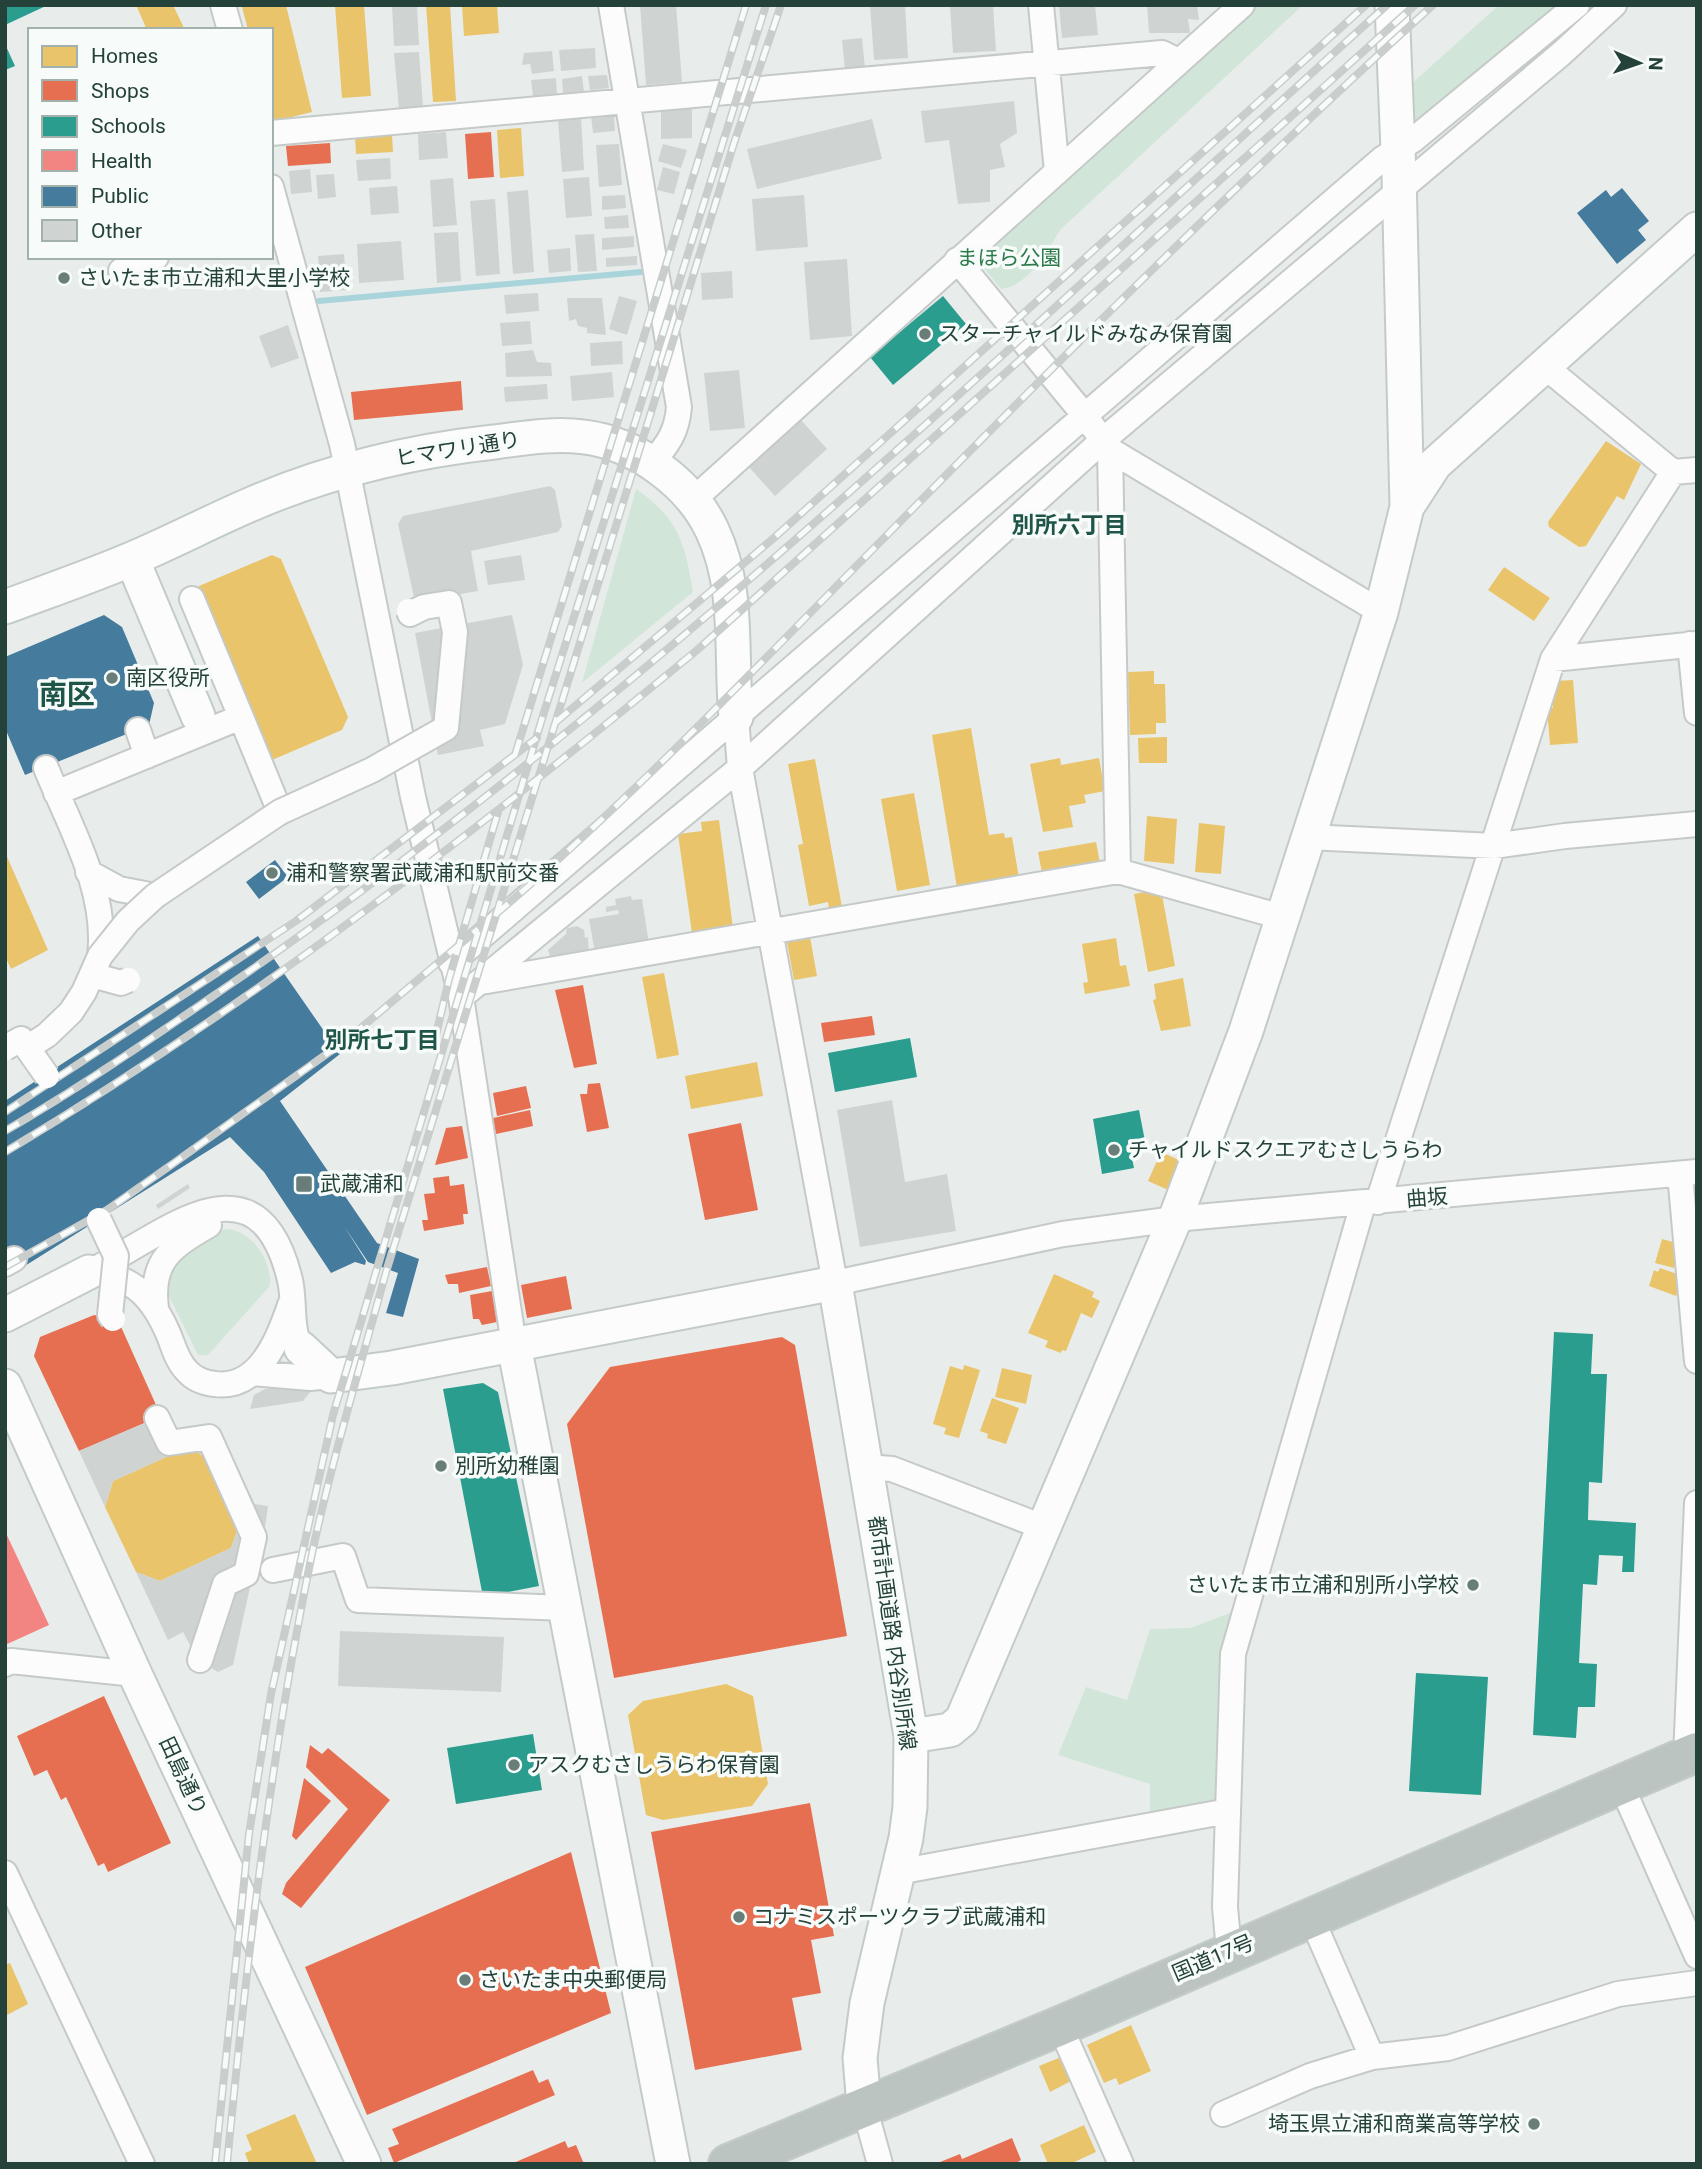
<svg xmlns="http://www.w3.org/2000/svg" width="1702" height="2169" viewBox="0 0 1702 2169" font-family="Roboto,'Noto Sans JP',sans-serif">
	<rect width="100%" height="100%" fill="#e8edeb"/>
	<path fill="#d1e6d8" d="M 1255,5 L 1303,5 L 1060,230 C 1048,251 1028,286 1001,289 L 979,262 L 980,251 Z
		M 1499,5 L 1556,5 L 1413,130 L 1408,87 Z
		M 636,489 C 679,519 685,543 693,592 L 582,683 Z
		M 227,1229 C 253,1231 272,1261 270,1286 L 208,1355 L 198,1355 L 169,1296 L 170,1268 L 210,1232 Z
		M 1238,1610 L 1219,1805 L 1150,1817 L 1150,1784 L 1058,1755 L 1086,1687 L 1127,1700 L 1150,1629 L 1190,1628 Z"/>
	<path fill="#e9c46a" d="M 136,5 L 173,5 L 185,30 L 147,30 Z
		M 250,5 L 286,5 L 312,112 L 271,122 L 271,30 L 248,30 L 242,7 Z
		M 335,5 L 364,5 L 371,96 L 342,98 Z
		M 426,5 L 450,5 L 456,101 L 433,102 Z
		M 462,5 L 497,5 L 499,33 L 464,36 Z
		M 521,128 L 524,176 L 500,178 L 497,130 Z
		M 392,135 L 393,152 L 356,154 L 355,137 Z
		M 1606,441 L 1641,464 L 1624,500 L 1617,496 L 1586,546 L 1579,547 L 1549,527 L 1548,522 Z
		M 272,555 L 281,559 L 348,717 L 342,730 L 272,760 L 262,753 L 196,598 L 199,586 Z
		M 1504,567 L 1550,598 L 1534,621 L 1488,590 Z
		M 1154,671 L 1154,684 L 1165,684 L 1166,723 L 1156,723 L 1156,734 L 1130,735 L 1128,672 Z
		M 1573,680 L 1578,743 L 1550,745 L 1547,708 L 1553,708 L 1552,690 L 1555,681 Z
		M 971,728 L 989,835 L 1004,833 L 1005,838 L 1012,837 L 1019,878 L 957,888 L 932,735 Z
		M 1167,737 L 1167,763 L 1139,763 L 1138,738 Z
		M 1060,758 L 1061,765 L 1099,758 L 1105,791 L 1084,795 L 1086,803 L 1069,806 L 1073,827 L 1043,832 L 1030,764 Z
		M 815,759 L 842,907 L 829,910 L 828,902 L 809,906 L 798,845 L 803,844 L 788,764 Z
		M 914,793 L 930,885 L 897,891 L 881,799 Z
		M 1147,816 L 1177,819 L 1174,864 L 1144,861 Z
		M 719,820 L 733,928 L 692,933 L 678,834 L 702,831 L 701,822 Z
		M 1199,823 L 1225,826 L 1221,874 L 1195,872 Z
		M 1096,842 L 1100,863 L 1042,873 L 1038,852 Z
		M 5,852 L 48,950 L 11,969 L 5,956 Z
		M 1161,889 L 1175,966 L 1148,972 L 1134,894 Z
		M 810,937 L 817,976 L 794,980 L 787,942 Z
		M 1116,938 L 1120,966 L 1126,965 L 1130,986 L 1085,994 L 1083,983 L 1088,982 L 1082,944 Z
		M 664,973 L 679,1055 L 657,1059 L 642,977 Z
		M 1183,978 L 1191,1026 L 1161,1031 L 1153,1000 L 1156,999 L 1154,984 Z
		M 757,1062 L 763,1096 L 691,1109 L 685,1076 Z
		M 1161,1152 L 1188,1164 L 1175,1193 L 1148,1181 Z
		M 1662,1239 L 1680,1244 L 1674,1268 L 1655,1263 Z
		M 1660,1268 L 1683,1276 L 1676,1296 L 1649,1286 L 1654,1270 L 1658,1272 Z
		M 1054,1274 L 1094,1292 L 1092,1297 L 1100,1301 L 1092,1318 L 1081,1313 L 1066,1351 L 1062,1350 L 1061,1353 L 1045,1347 L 1048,1341 L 1028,1333 Z
		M 964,1365 L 980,1370 L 959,1438 L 944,1434 L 946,1428 L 933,1424 L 950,1366 L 963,1370 Z
		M 1002,1368 L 1032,1375 L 1026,1404 L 995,1397 Z
		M 992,1398 L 1019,1408 L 1006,1444 L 987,1438 L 988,1434 L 980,1431 Z
		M 186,1448 L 211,1459 L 240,1523 L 231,1548 L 160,1581 L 136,1572 L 105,1507 L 113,1481 Z
		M 726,1684 L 753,1696 L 768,1784 L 752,1806 L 663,1820 L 646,1815 L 628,1715 L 643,1701 Z
		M 10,1963 L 28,2004 L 5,2016 L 5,1965 Z
		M 1131,2025 L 1151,2071 L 1119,2085 L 1116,2078 L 1104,2083 L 1087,2045 Z
		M 1066,2055 L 1075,2079 L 1050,2092 L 1039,2066 Z
		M 295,2114 L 317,2164 L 249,2164 L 245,2153 L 252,2150 L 246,2135 Z
		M 1084,2125 L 1096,2152 L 1070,2164 L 1048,2164 L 1040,2145 Z"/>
	<path fill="#e76f51" d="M 491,132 L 494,177 L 468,179 L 465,134 Z
		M 330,143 L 331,163 L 288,166 L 286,146 Z
		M 461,381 L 463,410 L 354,420 L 351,392 Z
		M 583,985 L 597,1064 L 574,1068 L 555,990 Z
		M 872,1016 L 875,1035 L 824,1042 L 821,1023 Z
		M 600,1083 L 609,1128 L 587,1132 L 580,1094 L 587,1094 L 588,1084 Z
		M 526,1086 L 531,1108 L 497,1116 L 493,1093 Z
		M 530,1110 L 533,1126 L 496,1134 L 493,1118 Z
		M 741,1123 L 758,1210 L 705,1220 L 688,1134 Z
		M 462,1126 L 468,1158 L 435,1165 L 446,1128 Z
		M 449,1176 L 450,1186 L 464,1184 L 468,1214 L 463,1214 L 464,1224 L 424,1231 L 422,1220 L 428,1220 L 424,1194 L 435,1193 L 433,1178 Z
		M 487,1267 L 491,1286 L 459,1293 L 458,1284 L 448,1284 L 445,1275 Z
		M 566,1276 L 572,1309 L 527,1318 L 521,1285 Z
		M 492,1291 L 497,1322 L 482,1325 L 479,1319 L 473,1319 L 470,1295 Z
		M 94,1315 L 118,1320 L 161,1416 L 79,1451 L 34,1356 L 40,1337 Z
		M 782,1337 L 795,1345 L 847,1636 L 614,1678 L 567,1424 L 610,1367 Z
		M 104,1696 L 171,1843 L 108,1872 L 104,1863 L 98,1866 L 66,1797 L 61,1800 L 47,1770 L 34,1776 L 17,1736 Z
		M 310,1745 L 322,1754 L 328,1748 L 390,1800 L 301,1908 L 282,1894 L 286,1883 L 348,1809 L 306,1767 Z
		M 304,1778 L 331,1801 L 296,1840 L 292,1836 Z
		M 810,1803 L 834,1936 L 811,1940 L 821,1993 L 792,1998 L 802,2050 L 695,2070 L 651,1832 Z
		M 571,1852 L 611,2013 L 367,2115 L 305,1967 Z
		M 533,2070 L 539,2083 L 548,2079 L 555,2095 L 394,2163 L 388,2148 L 399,2144 L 392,2129 Z
		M 1012,2138 L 1021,2160 L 1015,2164 L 935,2164 L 960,2154 L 962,2159 Z
		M 565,2141 L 568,2148 L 576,2145 L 584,2164 L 511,2164 Z"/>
	<path fill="#2a9d8f" d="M 5,5 L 48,5 L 5,25 Z
		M 5,44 L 15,66 L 5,70 Z
		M 943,296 L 966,324 L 893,385 L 870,357 Z
		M 910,1038 L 917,1077 L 835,1092 L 828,1053 Z
		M 1139,1110 L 1145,1141 L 1129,1144 L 1134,1168 L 1102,1174 L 1093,1119 Z
		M 1554,1332 L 1593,1334 L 1591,1374 L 1607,1374 L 1602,1483 L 1589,1482 L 1588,1520 L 1636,1523 L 1634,1572 L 1622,1572 L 1623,1556 L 1599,1555 L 1597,1585 L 1583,1584 L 1579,1663 L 1597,1664 L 1595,1707 L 1578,1707 L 1576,1738 L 1533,1735 Z
		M 483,1383 L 498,1392 L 539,1586 L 483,1597 L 443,1389 Z
		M 1416,1673 L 1488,1677 L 1481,1795 L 1409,1791 Z
		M 533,1734 L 542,1790 L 456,1804 L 447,1748 Z"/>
	<path fill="#f28482" d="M 5,1531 L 49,1625 L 5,1645 Z"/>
	<path fill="#457b9d" d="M 1622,188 L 1649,221 L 1638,230 L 1646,240 L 1617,264 L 1577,213 L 1606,190 L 1611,197 Z
		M 104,615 L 122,627 L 154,703 L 149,725 L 25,775 L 5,728 L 5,657 Z
		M 275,860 L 288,877 L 259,899 L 246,882 Z
		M 258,936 L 340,1054 L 280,1101 L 377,1243 L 419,1259 L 403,1317 L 386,1313 L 398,1273 L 368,1262 L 344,1226 L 366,1261 L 365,1265 L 355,1262 L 331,1273 L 264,1172 L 230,1137 L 20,1269 L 5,1243 L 5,1101 Z"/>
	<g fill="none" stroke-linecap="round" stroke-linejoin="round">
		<path stroke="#a9d4db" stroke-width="6" d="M 319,301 L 641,272"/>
	</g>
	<path fill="#cfd4d2" d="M 392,5 L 417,5 L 419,45 L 394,46 Z
		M 640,5 L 676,5 L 682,82 L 646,85 Z
		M 870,5 L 905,5 L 908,58 L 874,60 Z
		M 950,5 L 993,5 L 996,51 L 953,53 Z
		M 1059,5 L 1095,5 L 1098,35 L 1062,38 Z
		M 1147,5 L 1197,5 L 1199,20 L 1188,19 L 1190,33 L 1149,33 Z
		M 862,38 L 865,68 L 845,70 L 842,40 Z
		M 595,48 L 596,68 L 561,71 L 559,50 Z
		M 552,51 L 554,71 L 532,74 L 530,64 L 522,65 L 524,53 Z
		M 419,52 L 423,107 L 399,109 L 394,53 Z
		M 607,75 L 609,88 L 590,90 L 588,76 Z
		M 582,76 L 584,92 L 563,94 L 562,79 Z
		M 556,78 L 557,94 L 533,96 L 531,80 Z
		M 1014,101 L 1017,133 L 1000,144 L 1005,167 L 990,170 L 990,202 L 958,204 L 949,140 L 925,143 L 921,111 Z
		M 692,108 L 692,138 L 661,139 L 661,109 Z
		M 614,115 L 615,131 L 593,133 L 591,116 Z
		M 581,118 L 584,170 L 562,172 L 558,120 Z
		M 872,119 L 882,159 L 757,189 L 747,149 Z
		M 446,132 L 448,158 L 419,160 L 418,134 Z
		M 619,144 L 622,185 L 599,187 L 596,145 Z
		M 663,144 L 687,150 L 681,168 L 658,161 Z
		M 390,158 L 391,179 L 358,181 L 356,160 Z
		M 663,167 L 680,172 L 674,194 L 657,190 Z
		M 310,169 L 312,192 L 291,194 L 289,171 Z
		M 334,174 L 336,197 L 318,199 L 316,175 Z
		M 589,177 L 592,216 L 566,218 L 563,179 Z
		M 453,178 L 457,225 L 433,227 L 430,180 Z
		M 397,186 L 399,213 L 371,215 L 369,188 Z
		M 528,190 L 534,272 L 513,274 L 507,192 Z
		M 625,195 L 626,208 L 602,210 L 602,196 Z
		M 804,195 L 808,247 L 756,251 L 752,199 Z
		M 495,199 L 500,274 L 476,276 L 470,201 Z
		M 628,215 L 629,228 L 605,229 L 604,217 Z
		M 458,232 L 461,281 L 437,283 L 434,233 Z
		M 594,234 L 597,271 L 578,272 L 575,235 Z
		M 634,236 L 634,247 L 602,250 L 602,238 Z
		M 401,241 L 404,280 L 359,283 L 357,244 Z
		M 570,248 L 571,271 L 549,273 L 547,250 Z
		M 344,254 L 347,290 L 320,292 L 318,256 Z
		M 637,256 L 637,265 L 606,267 L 606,258 Z
		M 847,259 L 852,336 L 810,340 L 804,262 Z
		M 732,271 L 733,298 L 702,300 L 701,273 Z
		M 538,293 L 539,311 L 506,314 L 504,295 Z
		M 619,296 L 637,301 L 627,335 L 609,329 Z
		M 567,298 L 602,298 L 606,335 L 587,333 L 587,328 L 578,326 L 576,319 L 569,321 Z
		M 530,321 L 532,344 L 502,346 L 500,323 Z
		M 288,325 L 299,358 L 271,368 L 259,336 Z
		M 622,341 L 623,364 L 591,366 L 590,343 Z
		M 533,350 L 537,362 L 551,363 L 552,376 L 506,377 L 505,353 Z
		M 739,370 L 745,428 L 710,431 L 704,373 Z
		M 612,372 L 614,397 L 572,401 L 570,376 Z
		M 547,384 L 548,399 L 505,402 L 504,387 Z
		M 801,420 L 827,449 L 775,496 L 749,467 Z
		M 550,486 L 555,490 L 562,526 L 558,532 L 471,551 L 478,591 L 415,602 L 398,524 L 403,516 Z
		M 521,555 L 525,580 L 488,585 L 484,561 Z
		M 512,615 L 523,665 L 505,724 L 480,730 L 484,746 L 438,755 L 415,633 Z
		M 631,896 L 632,900 L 642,899 L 649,944 L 595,953 L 589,919 L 619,914 L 618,910 L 606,912 L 606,907 L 616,905 L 615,899 Z
		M 577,926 L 584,930 L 585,938 L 588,937 L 589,957 L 553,965 L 548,950 L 566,934 L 567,928 Z
		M 892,1100 L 905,1182 L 947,1174 L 956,1231 L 860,1247 L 837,1110 Z
		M 188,1184 L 190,1188 L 158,1209 L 156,1205 Z
		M 296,1384 L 311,1391 L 303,1401 L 250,1409 L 254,1395 L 265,1389 Z
		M 161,1416 L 171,1437 L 214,1430 L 247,1503 L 268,1506 L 261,1556 L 257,1555 L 233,1665 L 218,1672 L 198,1660 L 183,1632 L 168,1640 L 136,1572 L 160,1581 L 231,1548 L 240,1523 L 211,1459 L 186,1448 L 113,1481 L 105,1507 L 79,1451 Z
		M 340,1631 L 504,1637 L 501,1692 L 338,1686 Z"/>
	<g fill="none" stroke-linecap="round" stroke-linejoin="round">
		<g stroke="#c5cac8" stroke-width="28">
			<path id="street" d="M 223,5 L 230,30
				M 611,5 L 679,407 C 677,432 668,444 652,463
				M 1041,5 L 1057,172
				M 271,133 L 1162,53 L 1178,61
				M 271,187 L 342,444 L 413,797 L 461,997 L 514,1345
				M 957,260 L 1085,416 L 1110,450 L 1381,612
				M 121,271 L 156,257
				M 1543,365 L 1673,472 L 1697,470
				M 1110,450 L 1118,871 L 1282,917
				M 694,499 L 1242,5
				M 1690,644 L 1697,713
				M 1553,659 L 1697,644
				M 241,717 L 280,812
				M 736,717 L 740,768 L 835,1283 L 1063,1234 L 1175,1219 L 1697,1172
				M 138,730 L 147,756
				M 46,768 C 70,827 108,891 100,956
				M 56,793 L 241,717 L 192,599
				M 1308,837 L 1494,846 L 1565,836 L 1697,824
				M 88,872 L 119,889 L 155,896
				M 451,963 L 1382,159 L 1413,140 L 1577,5
				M 481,982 L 1118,871
				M 461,997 L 740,768 L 1102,441 L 1562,53 L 1614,5
				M 1680,1174 L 1697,1361
				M 1378,1202 L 1553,659 L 1673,472
				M 5,1264 L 14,1259
				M 99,1267 C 170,1229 259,1151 290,1280 C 295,1301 290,1329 301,1348
				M 94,1273 C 135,1276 155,1301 170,1338 C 174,1349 178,1362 187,1371 C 194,1379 205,1383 215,1384 C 259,1390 279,1338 290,1305
				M 156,1308 C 150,1261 171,1247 209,1225
				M 252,1373 L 310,1378 L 331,1376
				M 157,1418 L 169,1443 L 209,1437 L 254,1537 L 246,1574 L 225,1584 L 200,1660
				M 867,1467 L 892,1469 L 1043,1527
				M 273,1570 L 343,1556 L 358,1600 L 565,1608
				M 5,1664 L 11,1661 L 135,1674
				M 1686,1757 L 1697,1503
				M 1622,1787 L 1697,1956
				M 898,1872 L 1228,1811
				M 5,1873 L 142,2164
				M 1311,1917 L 1372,2057
				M 1229,1951 L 1225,1907 L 1233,1654 L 1363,1204
				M 1060,2026 L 1121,2164
				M 864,2106 L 880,2164
				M 1223,2114 L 1310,2076 L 1372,2057 L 1448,2048 L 1618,1994 L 1697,1983"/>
		</g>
		<g stroke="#c3cbc8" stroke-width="37">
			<path id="secondary" d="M 1392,5 L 1399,174 L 1407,507
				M 132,559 L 198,716
				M 5,607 C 48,591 92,576 134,558 C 174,541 214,520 254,503 C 331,470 412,451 494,442 C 525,438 554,433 584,437 C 635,443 690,483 712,530 C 740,588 730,655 736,717
				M 5,1315 L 89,1272
				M 514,1345 L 673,2164
				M 301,1348 L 331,1376 L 392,1368 L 835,1283 L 911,1736 L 910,1807 L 906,1838 L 867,2003 L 860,2058 L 864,2106
				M 5,1386 L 135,1674 L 364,2164
				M 911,1736 L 950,1730 L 962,1720 L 1175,1219 L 1246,1031 L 1381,612 L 1407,507 L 1435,464 L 1697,229"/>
		</g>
		<g stroke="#c3ccc9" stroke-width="42">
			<path id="highway" d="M 728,2164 L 1060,2026 L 1697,1752"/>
		</g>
		<use href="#street" stroke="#fcfcfc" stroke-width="24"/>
		<use href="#secondary" stroke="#fcfcfc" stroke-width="33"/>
		<use href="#highway" stroke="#bcc4c2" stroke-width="38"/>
		<g stroke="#c9cdcc" stroke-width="8">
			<path id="rail" d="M 556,722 L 775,537 L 1366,5
				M 515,755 L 746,5
				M 496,914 C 635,796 759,664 887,535 C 1065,354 1245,175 1433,5
				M 433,1048 L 449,979 L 498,812
				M 5,1112 L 296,921 L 537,738
				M 5,1131 C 85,1085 162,1031 238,979 C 652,694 1014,341 1387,5
				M 5,1152 C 250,1006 476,832 696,651 L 1415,5
				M 5,1267 L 107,1210 L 174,1163 L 349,1038 L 478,929
				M 215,2164 L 249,1834 L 271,1694 L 333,1415 L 541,722 L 766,5
				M 227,2164 C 247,1957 271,1752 313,1549 C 333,1456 361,1364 386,1272 L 734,143 L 781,5"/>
		</g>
		<use href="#rail" stroke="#f7fbf9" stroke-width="5" stroke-dasharray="16" stroke-linecap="butt"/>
		<g stroke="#c5cac8" stroke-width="28" stroke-linecap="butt">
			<path id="street-bridge" d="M 92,975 L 121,983 L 128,980
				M 5,1048 L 21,1039 L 47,1076
				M 27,1048 L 47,1035 L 71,1012 L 84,992 L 100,956 L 128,921 L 155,896 L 280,812 L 372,770 L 446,728 L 455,632 L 449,603 L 424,607 L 410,614 L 409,611
				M 99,1220 L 116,1256 L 110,1315 L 113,1319"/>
		</g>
		<use href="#street-bridge" stroke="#fcfcfc" stroke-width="24"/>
	</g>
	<g fill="#697e78" stroke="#f7fbf9" stroke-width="2.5">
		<circle cx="64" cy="278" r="7"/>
		<circle cx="925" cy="334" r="7"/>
		<circle cx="112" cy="678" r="7"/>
		<circle cx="272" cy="873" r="7"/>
		<circle cx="1114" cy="1150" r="7"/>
		<rect x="295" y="1175" width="18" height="18" rx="3.5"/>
		<circle cx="441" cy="1466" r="7"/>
		<circle cx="1473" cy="1585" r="7"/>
		<circle cx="514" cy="1765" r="7"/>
		<circle cx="739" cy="1917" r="7"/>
		<circle cx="465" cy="1980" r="7"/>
		<circle cx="1534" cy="2124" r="7"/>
	</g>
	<g text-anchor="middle" stroke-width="7" stroke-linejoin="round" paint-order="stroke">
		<g font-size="21" fill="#2d7a4b" stroke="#f7fbf9">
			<text x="1009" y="265">まほら公園</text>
		</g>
		<g font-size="21" fill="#24423a" stroke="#f7fbf9" text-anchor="start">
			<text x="78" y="285">さいたま市立浦和大里小学校</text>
			<text x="939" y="341">スターチャイルドみなみ保育園</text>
			<text x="126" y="685">南区役所</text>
			<text x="286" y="880">浦和警察署武蔵浦和駅前交番</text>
			<text x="1128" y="1157">チャイルドスクエアむさしうらわ</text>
			<text x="320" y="1191">武蔵浦和</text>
			<text x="455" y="1473">別所幼稚園</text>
			<text x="1459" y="1592" text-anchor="end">さいたま市立浦和別所小学校</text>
			<text x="528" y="1772">アスクむさしうらわ保育園</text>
			<text x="753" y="1924">コナミスポーツクラブ武蔵浦和</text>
			<text x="479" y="1987">さいたま中央郵便局</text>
			<text x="1520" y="2131" text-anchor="end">埼玉県立浦和商業高等学校</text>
		</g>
		<g font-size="21" fill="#24423a" stroke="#f7fbf9">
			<text transform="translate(458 449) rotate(-9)" y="7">ヒマワリ通り</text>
			<text transform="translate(1427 1198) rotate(-5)" y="7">曲坂</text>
			<text transform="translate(892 1633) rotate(82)" y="7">都市計画道路 内谷別所線</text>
			<text transform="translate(183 1776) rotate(65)" y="7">田島通り</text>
			<text transform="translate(1213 1958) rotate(-23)" y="7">国道17号</text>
		</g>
		<g font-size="23" font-weight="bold" fill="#1f5548" stroke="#f7fbf9">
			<text x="1069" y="533">別所六丁目</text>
			<text x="382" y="1048">別所七丁目</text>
		</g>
		<g font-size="28" font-weight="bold" fill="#1f5548" stroke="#f7fbf9">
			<text x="67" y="704">南区</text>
		</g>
	</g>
	<rect width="1702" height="2169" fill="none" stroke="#24423a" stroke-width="14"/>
	<rect x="28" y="28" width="245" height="231" fill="#f7fbf9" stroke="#a3b1ad" stroke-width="2"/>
	<rect x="42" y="46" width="35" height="21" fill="#e9c46a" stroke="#a3b1ad" stroke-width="2"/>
	<text x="91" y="63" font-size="21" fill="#24423a">Homes</text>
	<rect x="42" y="80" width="35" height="21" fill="#e76f51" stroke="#a3b1ad" stroke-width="2"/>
	<text x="91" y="98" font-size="21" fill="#24423a">Shops</text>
	<rect x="42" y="116" width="35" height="21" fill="#2a9d8f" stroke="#a3b1ad" stroke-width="2"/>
	<text x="91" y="133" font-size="21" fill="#24423a">Schools</text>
	<rect x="42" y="150" width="35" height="21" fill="#f28482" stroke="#a3b1ad" stroke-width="2"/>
	<text x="91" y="168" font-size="21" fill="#24423a">Health</text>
	<rect x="42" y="186" width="35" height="21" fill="#457b9d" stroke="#a3b1ad" stroke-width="2"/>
	<text x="91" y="203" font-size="21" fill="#24423a">Public</text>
	<rect x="42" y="220" width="35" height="21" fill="#cfd4d2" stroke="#a3b1ad" stroke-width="2"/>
	<text x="91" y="238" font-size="21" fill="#24423a">Other</text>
	<g transform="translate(1639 63) rotate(92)" stroke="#f7fbf9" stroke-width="5" paint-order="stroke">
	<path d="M0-5L12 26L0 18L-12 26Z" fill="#24423a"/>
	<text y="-10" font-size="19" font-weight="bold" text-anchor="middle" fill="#24423a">N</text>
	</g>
</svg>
